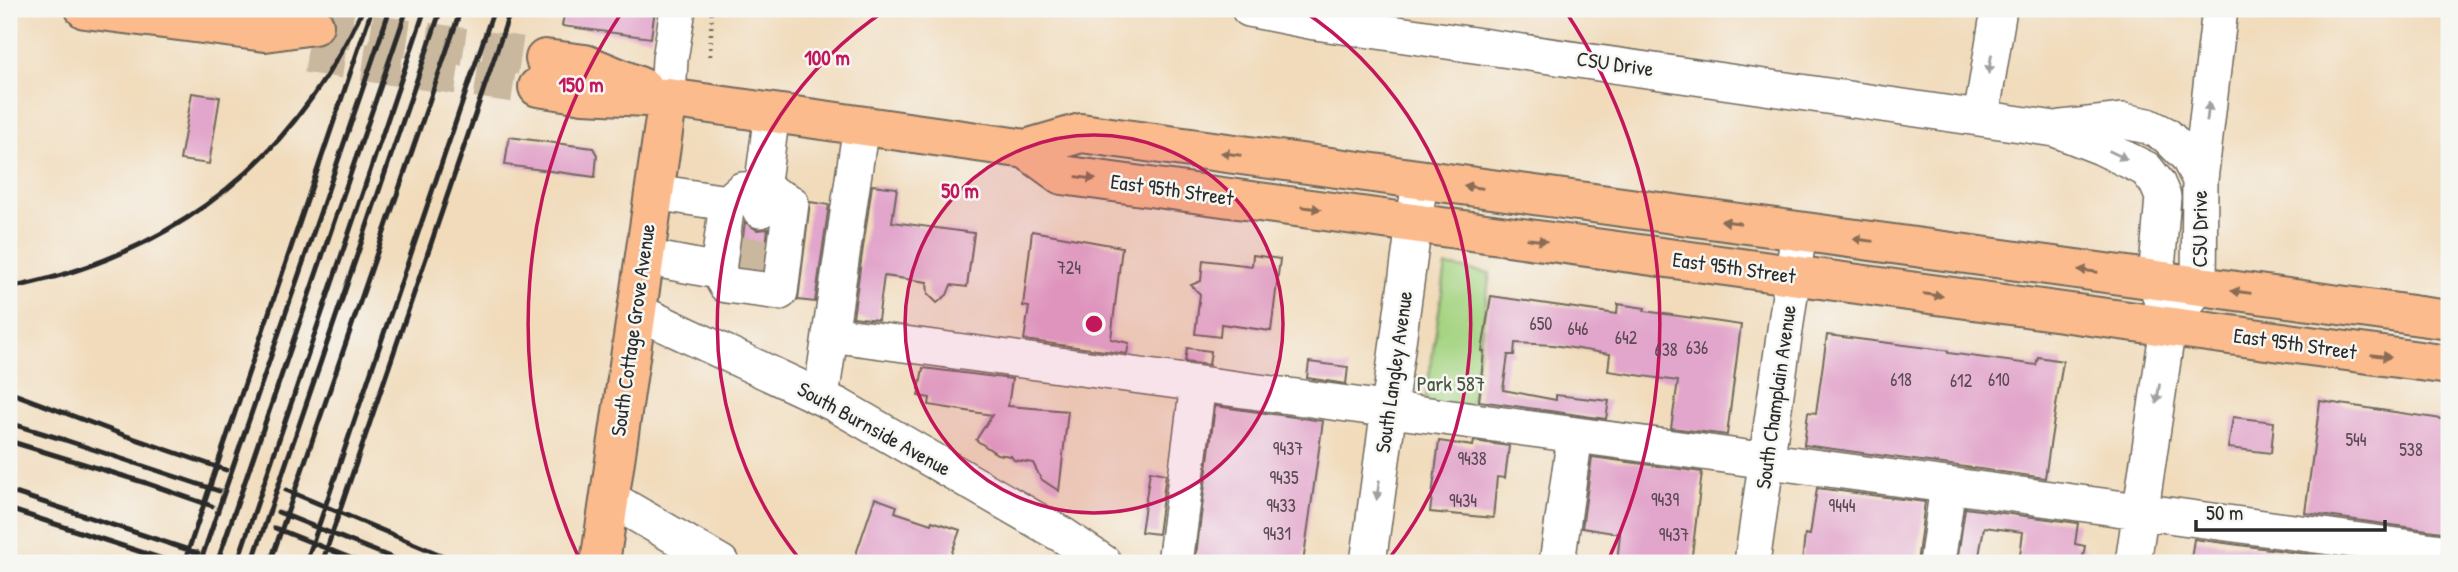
<svg xmlns="http://www.w3.org/2000/svg" width="2458" height="572" viewBox="0 0 2458 572" font-family="'Patrick Hand',sans-serif">
	<rect width="100%" height="100%" fill="#f6f6f2"/>
	<filter id="ink" filterUnits="userSpaceOnUse"><feTurbulence type="fractalNoise" baseFrequency=".0143" numOctaves="2"/><feDisplacementMap in="SourceGraphic" scale="14" xChannelSelector="R" yChannelSelector="G"/><feConvolveMatrix kernelMatrix="1 2 1 2 8 2 1 2 1" color-interpolation-filters="sRGB"/></filter>
	<filter id="wash" filterUnits="userSpaceOnUse"><feTurbulence type="fractalNoise" baseFrequency=".00686" numOctaves="4" result="noise"/><feDisplacementMap in="SourceGraphic" scale="28" xChannelSelector="R" yChannelSelector="G"/><feGaussianBlur stdDeviation="1.57" result="paint"/><feColorMatrix in="noise" values="0 0 0 0 0 0 0 0 0 0 0 0 0 0 0 0 0 1.4 0 .05"/><feComposite in="paint" operator="in"/></filter>
	<g filter="url(#wash)">
		<rect width="100%" height="100%" fill="#f1dbbb"/>
		<path fill="#a5d482" stroke="#688056" stroke-width="2" d="M 1446,266 L 1490,273 L 1470,415 L 1424,409 Z"/>
		<g id="blocks">
			<path fill="#e2a5cb" d="M 565,9 L 655,9 L 651,38 L 562,26 Z
				M 192,93 L 220,97 L 209,164 L 180,160 Z
				M 509,137 L 593,148 L 597,155 L 595,177 L 505,165 Z
				M 872,185 L 897,188 L 892,222 L 974,233 L 967,287 L 951,285 L 947,295 L 937,303 L 928,294 L 927,282 L 884,276 L 878,320 L 853,317 Z
				M 810,202 L 829,205 L 815,302 L 798,300 Z
				M 745,222 L 757,230 L 768,229 L 763,269 L 739,266 Z
				M 1032,231 L 1122,247 L 1111,339 L 1129,343 L 1127,354 L 1024,340 L 1029,307 L 1023,306 Z
				M 1253,255 L 1280,259 L 1271,331 L 1221,324 L 1220,337 L 1195,334 L 1200,294 L 1191,285 L 1201,281 L 1203,260 L 1252,266 Z
				M 1491,296 L 1617,314 L 1618,304 L 1645,308 L 1644,311 L 1741,325 L 1727,435 L 1671,428 L 1678,381 L 1608,371 L 1610,354 L 1553,345 L 1515,343 L 1514,355 L 1508,355 L 1503,390 L 1556,400 L 1556,395 L 1609,401 L 1606,419 L 1479,401 L 1484,351 L 1482,351 Z
				M 1827,335 L 1943,350 L 1948,351 L 1948,353 L 2036,365 L 2038,357 L 2063,361 L 2045,478 L 1804,445 L 1808,412 L 1816,413 Z
				M 1187,348 L 1211,351 L 1209,365 L 1185,362 Z
				M 1309,362 L 1348,367 L 1346,384 L 1307,378 Z
				M 923,368 L 1012,379 L 1008,406 L 1068,411 L 1059,491 L 1041,479 L 1033,463 L 1014,460 L 1011,456 L 997,454 L 976,440 L 992,415 L 929,405 L 930,398 L 918,396 Z
				M 2320,401 L 2449,420 L 2449,533 L 2305,513 Z
				M 1215,406 L 1323,421 L 1303,563 L 1195,563 Z
				M 2233,417 L 2274,422 L 2271,453 L 2228,448 Z
				M 1439,441 L 1473,446 L 1474,441 L 1509,446 L 1505,478 L 1497,477 L 1493,518 L 1430,512 Z
				M 1592,457 L 1702,472 L 1691,563 L 1617,563 L 1620,534 L 1582,528 Z
				M 1150,471 L 1166,474 L 1158,534 L 1141,532 Z
				M 1817,488 L 1925,502 L 1917,563 L 1802,562 L 1805,534 L 1810,535 Z
				M 875,498 L 897,506 L 895,512 L 931,524 L 932,521 L 960,530 L 948,563 L 873,563 L 855,557 Z
				M 1965,508 L 2078,523 L 2075,544 L 2085,546 L 2082,563 L 2019,563 L 2023,532 L 1984,527 L 1979,556 L 1977,555 L 1976,563 L 1957,563 Z
				M 2194,539 L 2375,563 L 2223,563 L 2191,559 Z"/>
		</g>
	</g>
	<g filter="url(#ink)">
		<use href="#blocks" fill-opacity="0" stroke="#70695d" stroke-width="2"/>
		<g fill="none" stroke-linecap="round" stroke-linejoin="round">
			<path stroke="#c9b89e" stroke-width="35" stroke-dasharray="35 18" stroke-linecap="butt" d="M 753,273 L 760,210"/>
			<path stroke="#c9b89e" stroke-width="38" stroke-dasharray="38 19" stroke-linecap="butt" d="M 314,25 L 545,59
				M 307,54 L 538,87"/>
			<g stroke="#70695d" stroke-width="38">
				<path id="minor" d="M 1249,9 L 1315,22 L 2055,129 L 2101,147 L 2146,169 L 2157,183 L 2163,197 L 2156,280 L 2168,326 L 2133,563
					M 668,98 L 670,59 L 678,9
					M 1981,118 L 1999,9
					M 2062,128 L 2124,121 L 2148,126 L 2166,135 L 2188,157 L 2200,180 L 2199,286 L 2183,307
					M 2200,180 L 2220,9
					M 654,192 L 727,203
					M 644,257 L 718,271 L 726,285 L 780,292 L 791,203 L 762,189 L 772,113
					M 718,271 L 727,203 L 742,190 L 762,189 L 760,210
					M 636,311 L 837,405 L 1064,536 L 1104,563
					M 830,334 L 2449,553
					M 821,397 L 861,125
					M 609,498 L 721,563
					M 1175,563 L 1198,384
					M 1368,563 L 1420,180
					M 1557,563 L 1575,435
					M 1752,563 L 1799,231
					M 1937,563 L 1948,486"/>
			</g>
			<g stroke="#70695d" stroke-width="42">
				<path id="major" d="M 85,9 L 265,32 L 314,25
					M 545,59 L 585,64 L 643,88
					M 538,87 L 583,94 L 668,98 L 1026,149 L 1081,133 L 2449,320
					M 1026,149 L 1062,175 L 2449,365
					M 600,563 L 668,98"/>
			</g>
			<path stroke="#70695d" stroke-width="4.5" stroke-dasharray="2 5" stroke-linecap="butt" d="M 710,56 L 712,9"/>
			<use href="#minor" stroke="#fff" stroke-width="35"/>
			<use href="#major" stroke="#fbbb8c" stroke-width="38"/>
			<path stroke="#2b2b2b" stroke-width="5" d="M 9,288 C 174,255 292,162 363,9
				M 9,392 L 121,434 L 226,470
				M 9,423 L 65,440 L 219,491
				M 9,441 L 146,483 L 212,506
				M 286,490 L 460,563
				M 9,491 L 198,553
				M 9,509 L 175,563
				M 278,512 L 405,563
				M 275,528 L 363,563
				M 184,563 L 372,9
				M 200,563 L 390,9
				M 217,563 L 407,9
				M 237,563 L 425,9
				M 252,563 L 441,9
				M 270,563 L 461,9
				M 306,563 L 494,9
				M 322,563 L 511,9"/>
		</g>
		<defs><path id="oneway-solid" d="M-6-.8H1V-3.2L6.5 0L1 3.2V.8H-6Z" transform="scale(1.75)"/></defs>
		<g fill="#a0a0a0">
			<use href="#oneway-solid" transform="translate(1990 64) rotate(99)"/>
			<use href="#oneway-solid" transform="translate(2208 112) rotate(-83)"/>
			<use href="#oneway-solid" transform="translate(2118 155) rotate(26)"/>
			<use href="#oneway-solid" transform="translate(2158 394) rotate(99)"/>
			<use href="#oneway-solid" transform="translate(1378 490) rotate(98)"/>
		</g>
		<g fill="#896c57">
			<use href="#oneway-solid" transform="translate(1231 154) rotate(-172)"/>
			<use href="#oneway-solid" transform="translate(1086 178) rotate(8)"/>
			<use href="#oneway-solid" transform="translate(1473 187) rotate(-172)"/>
			<use href="#oneway-solid" transform="translate(1311 208) rotate(8)"/>
			<use href="#oneway-solid" transform="translate(1731 222) rotate(-172)"/>
			<use href="#oneway-solid" transform="translate(1537 240) rotate(8)"/>
			<use href="#oneway-solid" transform="translate(1863 240) rotate(-172)"/>
			<use href="#oneway-solid" transform="translate(2088 271) rotate(-172)"/>
			<use href="#oneway-solid" transform="translate(2241 292) rotate(-172)"/>
			<use href="#oneway-solid" transform="translate(1933 295) rotate(8)"/>
			<use href="#oneway-solid" transform="translate(2381 356) rotate(8)"/>
		</g>
	</g>
	<circle cx="1094" cy="324" r="189" fill="#c2185b" fill-opacity=".12"/>
	<g fill="none" stroke="#c2185b" stroke-width="3.5">
		<circle cx="1094" cy="324" r="189"/>
		<path d="M801 561A377 377 0 0 1 886 10M1302 10A377 377 0 0 1 1387 561"/>
		<path d="M581 563A566 566 0 0 1 622 12M1566 12A566 566 0 0 1 1607 563"/>
	</g>
	<g text-anchor="middle" stroke-width="5" stroke-linejoin="round" paint-order="stroke">
		<g font-size="18" fill="#594a53">
			<text x="1069" y="274">724</text>
			<text x="1541" y="330">650</text>
			<text x="1578" y="335">646</text>
			<text x="1626" y="344">642</text>
			<text x="1697" y="354">636</text>
			<text x="1666" y="356">638</text>
			<text x="1901" y="386">618</text>
			<text x="1999" y="386">610</text>
			<text x="1961" y="387">612</text>
			<text x="2356" y="446">544</text>
			<text x="1288" y="455">9437</text>
			<text x="2411" y="456">538</text>
			<text x="1472" y="465">9438</text>
			<text x="1284" y="484">9435</text>
			<text x="1665" y="506">9439</text>
			<text x="1463" y="507">9434</text>
			<text x="1281" y="512">9433</text>
			<text x="1842" y="512">9444</text>
			<text x="1277" y="540">9431</text>
			<text x="1674" y="541">9437</text>
		</g>
		<g font-size="21" fill="#2b2b2b" stroke="#f6f6f2">
			<text transform="translate(1615 64) rotate(8)" y="7">CSU Drive</text>
			<text transform="translate(1172 190) rotate(8)" y="7">East 95th Street</text>
			<text transform="translate(2200 229) rotate(-90)" y="7">CSU Drive</text>
			<text transform="translate(1734 268) rotate(8)" y="7">East 95th Street</text>
			<text transform="translate(633 330) rotate(-82)" y="7">South Cottage Grove Avenue</text>
			<text transform="translate(2295 344) rotate(8)" y="7">East 95th Street</text>
			<text transform="translate(1394 372) rotate(-82)" y="7">South Langley Avenue</text>
			<text transform="translate(1776 397) rotate(-82)" y="7">South Champlain Avenue</text>
			<text transform="translate(874 429) rotate(29)" y="7">South Burnside Avenue</text>
		</g>
		<g font-size="21" fill="#4a5541" stroke="#f6f6f2">
			<text x="1451" y="391">Park 587</text>
		</g>
	</g>
	<circle cx="1094" cy="324" r="10" fill="#c2185b" stroke="#f6f6f2" stroke-width="3.5"/>
	<g font-size="21" text-anchor="middle" font-weight="bold" fill="#c2185b" stroke="#f6f6f2" stroke-width="5" stroke-linejoin="round" paint-order="stroke">
		<text x="827" y="65">100 m</text>
		<text x="581" y="92">150 m</text>
		<text x="960" y="198">50 m</text>
	</g>
	<rect width="2458" height="572" fill="none" stroke="#f6f6f2" stroke-width="35"/>
	<path d="M2196 520v10h189v-10" fill="none" stroke="#2b2b2b" stroke-width="3.5"/>
	<text x="2206" y="520" font-size="21" fill="#2b2b2b" stroke="#f6f6f2" stroke-width="5" paint-order="stroke">50 m</text>
</svg>
